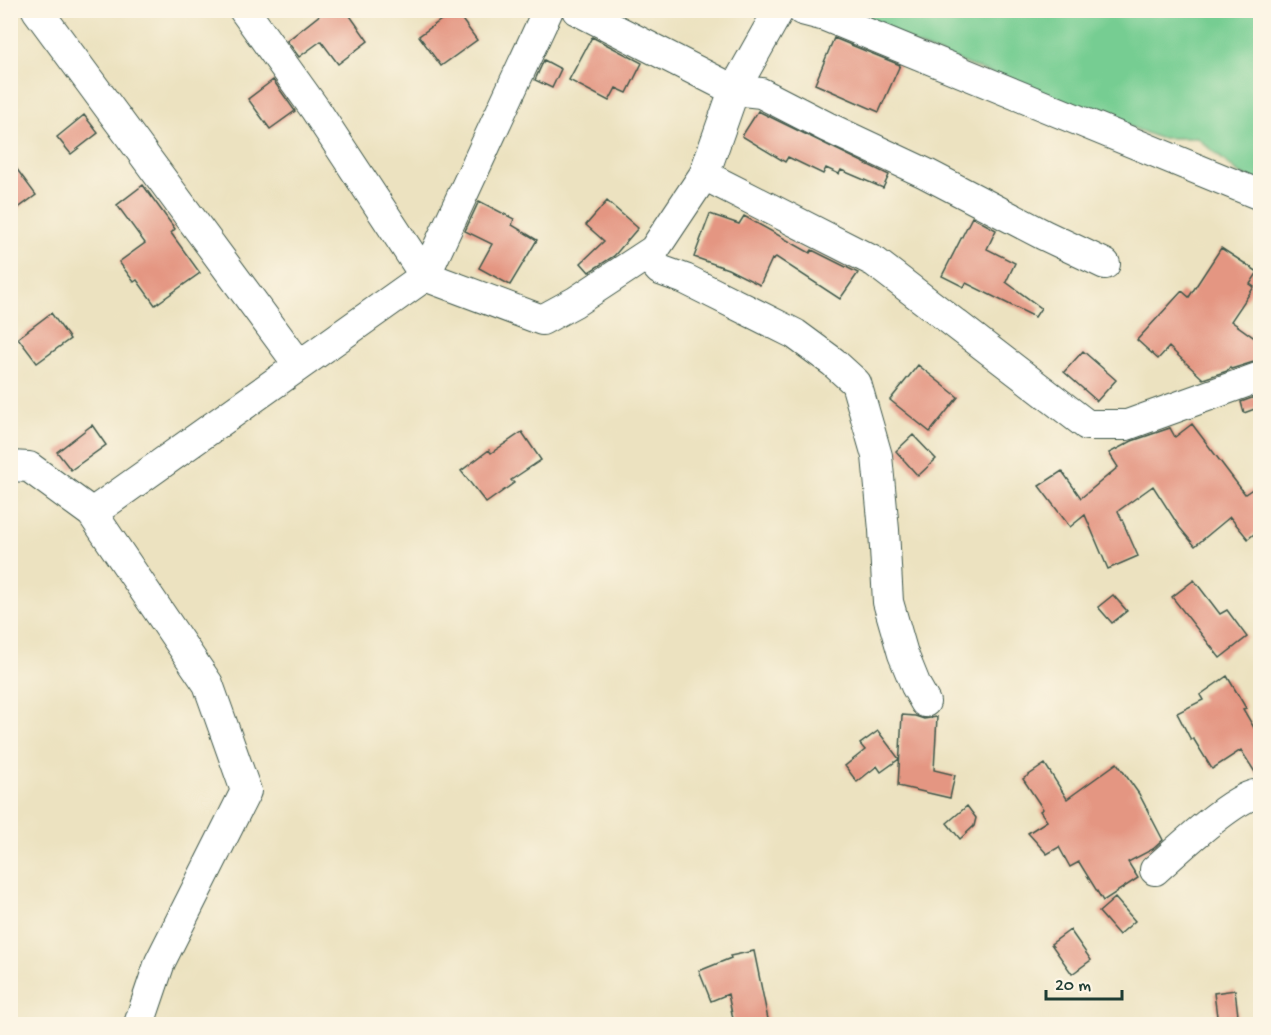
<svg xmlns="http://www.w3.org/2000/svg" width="1271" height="1035" viewBox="0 0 1271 1035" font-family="'Gochi Hand',sans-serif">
	<rect width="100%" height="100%" fill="#fcf5e5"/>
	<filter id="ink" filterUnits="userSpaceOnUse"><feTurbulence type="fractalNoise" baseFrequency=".0167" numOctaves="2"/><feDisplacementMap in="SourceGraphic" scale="12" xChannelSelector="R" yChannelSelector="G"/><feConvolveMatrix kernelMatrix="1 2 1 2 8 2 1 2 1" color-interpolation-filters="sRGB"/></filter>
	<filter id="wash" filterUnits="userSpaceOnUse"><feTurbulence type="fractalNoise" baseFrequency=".008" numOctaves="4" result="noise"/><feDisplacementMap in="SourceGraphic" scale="24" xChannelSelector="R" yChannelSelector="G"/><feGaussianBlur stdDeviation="1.35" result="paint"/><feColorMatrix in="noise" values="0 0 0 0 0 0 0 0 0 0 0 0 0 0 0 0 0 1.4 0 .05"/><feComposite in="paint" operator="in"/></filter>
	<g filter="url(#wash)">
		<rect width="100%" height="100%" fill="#ece2c0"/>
		<path fill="#76cd92" stroke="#4a8563" stroke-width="1.5" d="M 828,11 L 1260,11 L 1260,182 L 1240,174 L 1197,138 L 1159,138 Z"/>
		<g id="blocks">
			<path fill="#e49682" d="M 326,10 L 346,10 L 368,41 L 338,64 L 321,41 L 299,57 L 287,41 Z
				M 455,10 L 477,40 L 441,66 L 419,36 Z
				M 592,37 L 642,63 L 627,93 L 616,88 L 609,101 L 569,80 Z
				M 834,38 L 900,65 L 879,112 L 815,84 Z
				M 544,60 L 561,69 L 552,88 L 535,80 Z
				M 273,80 L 295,111 L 270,129 L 248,99 Z
				M 758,111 L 889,175 L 883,188 L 841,170 L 839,174 L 826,168 L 823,174 L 788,157 L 785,162 L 742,136 Z
				M 84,115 L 98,133 L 71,154 L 57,137 Z
				M 10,160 L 36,195 L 10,214 Z
				M 143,185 L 175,229 L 171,233 L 200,273 L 155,305 L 137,280 L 134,282 L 119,262 L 145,243 L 117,205 Z
				M 479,201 L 514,219 L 512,225 L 537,240 L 510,285 L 479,268 L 492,244 L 465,231 Z
				M 607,201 L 638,228 L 614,256 L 589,272 L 581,263 L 604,241 L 586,225 Z
				M 710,214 L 739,224 L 744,216 L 810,253 L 812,250 L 858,273 L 840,299 L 776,257 L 774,260 L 772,259 L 760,285 L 728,269 L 694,257 Z
				M 972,217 L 996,230 L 987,249 L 1015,263 L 1006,282 L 1041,308 L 1035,317 L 966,283 L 964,287 L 942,276 Z
				M 1221,248 L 1258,272 L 1250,284 L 1254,287 L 1231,321 L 1260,342 L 1260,360 L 1231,369 L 1230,367 L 1227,371 L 1203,379 L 1169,347 L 1158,359 L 1137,340 L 1182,291 L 1189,297 Z
				M 51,313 L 70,339 L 37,363 L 18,338 Z
				M 1083,351 L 1116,380 L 1097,401 L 1064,372 Z
				M 918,365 L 958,397 L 930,432 L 890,400 Z
				M 1260,395 L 1260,407 L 1244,413 L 1241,402 Z
				M 1192,424 L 1245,494 L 1260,484 L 1260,529 L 1248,539 L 1230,517 L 1195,546 L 1180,528 L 1153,486 L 1118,511 L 1138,556 L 1108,569 L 1085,515 L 1070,527 L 1039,486 L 1062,471 L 1081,498 L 1118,467 L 1109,453 L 1132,441 L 1170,428 L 1175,437 Z
				M 92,425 L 106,445 L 71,470 L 57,452 Z
				M 522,432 L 541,460 L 511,480 L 514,483 L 486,503 L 461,471 L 489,450 L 491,453 Z
				M 913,435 L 936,459 L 918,476 L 896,451 Z
				M 1194,580 L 1220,614 L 1227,610 L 1247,637 L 1220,658 L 1172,597 Z
				M 1113,595 L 1127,611 L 1112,623 L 1098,607 Z
				M 1227,676 L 1246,708 L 1243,709 L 1260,738 L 1260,777 L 1258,777 L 1241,750 L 1212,769 L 1193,738 L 1191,740 L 1177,713 L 1203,700 L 1200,695 Z
				M 902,715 L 915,716 L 924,719 L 937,717 L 934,770 L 955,775 L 950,798 L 898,786 Z
				M 878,731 L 899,759 L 881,772 L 877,766 L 857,782 L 845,766 L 865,750 L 860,744 Z
				M 1117,763 L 1139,794 L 1163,840 L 1153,849 L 1128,862 L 1138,878 L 1103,901 L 1079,862 L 1070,867 L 1059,847 L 1047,854 L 1028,833 L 1047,821 L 1040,811 L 1043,809 L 1023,779 L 1045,764 L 1067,799 Z
				M 967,806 L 976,818 L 974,826 L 960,839 L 947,823 Z
				M 1115,898 L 1135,921 L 1119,935 L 1099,912 Z
				M 1070,930 L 1091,960 L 1072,974 L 1051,944 Z
				M 754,951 L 769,1024 L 734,1024 L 728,994 L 711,1001 L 699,971 L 731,958 L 730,956 Z
				M 1235,990 L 1239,1024 L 1218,1024 L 1214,993 Z"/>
		</g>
	</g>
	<g filter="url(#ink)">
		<use href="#blocks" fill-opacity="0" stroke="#3e5649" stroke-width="1.5"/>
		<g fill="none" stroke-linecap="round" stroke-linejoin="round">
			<g stroke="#3e5649" stroke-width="32">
				<path id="minor" d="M 37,10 L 299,365
					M 244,10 L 315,109 L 425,276 L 542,320 L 575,302 L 654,250 L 704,175 L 734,90 L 779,10
					M 577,10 L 734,90 L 761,93 L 827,127 L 925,173 L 1044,235 L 1105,264
					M 802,10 L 825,16 L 1260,195
					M 704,175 L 875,262 L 1087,425 L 1127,425 L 1260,377
					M 654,250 L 651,260 L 660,270 L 685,279 L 795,334 L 833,362 L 856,383 L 877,456 L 884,530 L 888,602 L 903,654 L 916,686 L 925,702
					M 10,466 L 29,467 L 92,513 L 208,684 L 246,791 L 160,962 L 139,1024
					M 92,513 L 425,276 L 548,10
					M 1155,870 C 1176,852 1235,794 1260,794"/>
			</g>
			<use href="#minor" stroke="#fff" stroke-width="30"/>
		</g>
	</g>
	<rect width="1271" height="1035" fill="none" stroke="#fcf5e5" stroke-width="36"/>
	<path d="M1046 990v9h76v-9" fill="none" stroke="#1f3d34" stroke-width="3"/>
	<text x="1055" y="990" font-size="18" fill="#1f3d34" stroke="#fcf5e5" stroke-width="4.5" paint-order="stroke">20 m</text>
</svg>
